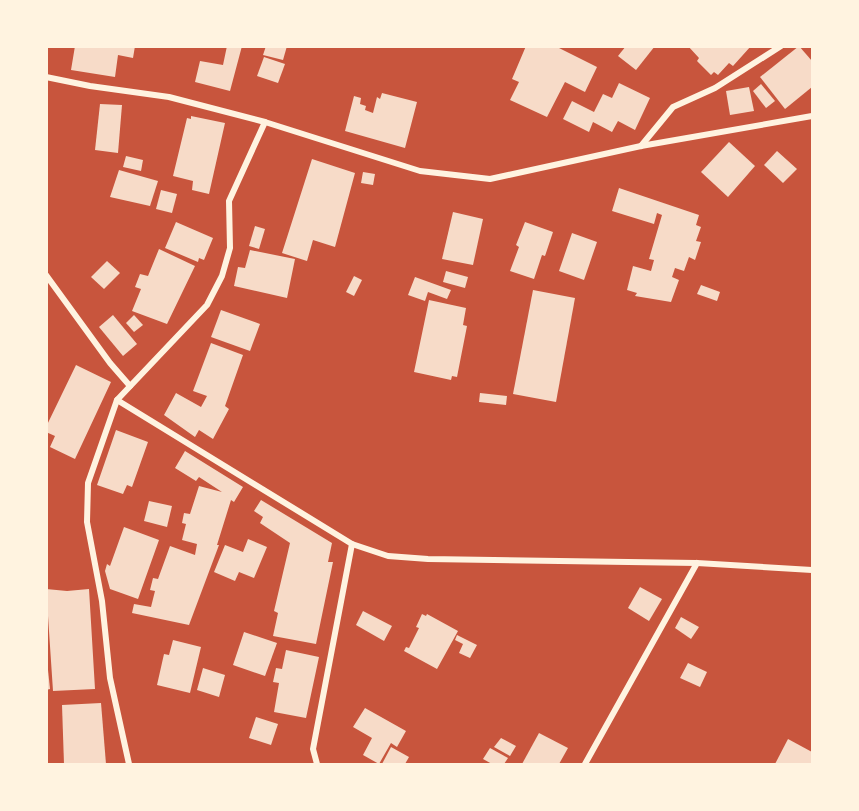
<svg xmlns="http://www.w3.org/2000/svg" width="859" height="811" font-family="'Titillium Web',sans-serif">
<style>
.building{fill:#f7dbc8}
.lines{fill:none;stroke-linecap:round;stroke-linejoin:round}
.minor{stroke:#fff3e0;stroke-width:6}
</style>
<rect width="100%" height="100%" fill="#c8553d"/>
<g class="building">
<polygon points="75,46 135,46 133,58 118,55 115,77 71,70"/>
<polygon points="227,46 242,46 230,91 195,82 200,61 223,65"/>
<polygon points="266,46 287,46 283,60 263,55"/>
<polygon points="526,46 555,46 597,67 585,92 565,82 547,117 510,100 519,82 512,79"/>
<polygon points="626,46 655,46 636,70 618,56"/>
<polygon points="688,46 751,46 733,66 729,63 718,75 714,72 711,75 697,61 699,58"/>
<polygon points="799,46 812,61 812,87 785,109 760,77"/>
<polygon points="264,57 285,64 278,83 257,76"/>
<polygon points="619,83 650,98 635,130 618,121 612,132 593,122 589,132 563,119 572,101 594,112 603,94 612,98"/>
<polygon points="761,84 775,101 766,108 753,91"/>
<polygon points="749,87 754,111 730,115 726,91"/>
<polygon points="382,93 417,102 405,148 345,131 354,96 361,98 360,104 366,106 365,110 373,113 377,97 380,99"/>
<polygon points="100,104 122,105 118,153 95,150"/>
<polygon points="191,116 225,123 209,194 192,190 193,181 173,176 187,118 191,119"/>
<polygon points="729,142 755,166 728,197 701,172"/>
<polygon points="777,151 797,169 783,183 764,165"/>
<polygon points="126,156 143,160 141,171 123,167"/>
<polygon points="312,159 355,173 335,247 313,240 307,261 282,253"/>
<polygon points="119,170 158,181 150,206 110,197"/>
<polygon points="363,172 375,174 373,185 361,183"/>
<polygon points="619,188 699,215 696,225 701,227 696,241 701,242 695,260 689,257 684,271 675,268 672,277 679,280 671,302 635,296 637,293 627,290 633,266 651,271 654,260 649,259 662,215 657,213 654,224 612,211"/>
<polygon points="161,190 177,194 172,213 156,209"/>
<polygon points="453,212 483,219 473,265 442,259"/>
<polygon points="176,222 213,238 204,260 199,258 198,262 165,248"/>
<polygon points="525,222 553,232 545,256 542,255 534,279 510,271 519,247 516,245"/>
<polygon points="255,226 265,229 259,249 249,246"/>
<polygon points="572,233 597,242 584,280 559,271"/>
<polygon points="159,249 195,266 167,324 132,311 141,289 135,287 140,274 148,276"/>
<polygon points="250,250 295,259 287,298 234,286 238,267 245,268"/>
<polygon points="107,261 120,273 104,289 91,277"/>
<polygon points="446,271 468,277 465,288 443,282"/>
<polygon points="354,276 362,280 354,296 346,292"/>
<polygon points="415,277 451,290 447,299 428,292 425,301 408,295"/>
<polygon points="701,285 720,292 717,301 697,294"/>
<polygon points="533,290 575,298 556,402 513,394"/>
<polygon points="429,300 466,308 463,325 467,326 457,377 452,376 451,380 414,372"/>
<polygon points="221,310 260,324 250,351 211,337"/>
<polygon points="113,315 137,344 123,356 99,327"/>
<polygon points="134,315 143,325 134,332 126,323"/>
<polygon points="211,343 243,355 225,406 229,409 213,439 199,430 195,437 164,415 176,393 201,407 207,396 193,391"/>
<polygon points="76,365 111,382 75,459 50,447 55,436 46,432 46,427"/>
<polygon points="480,393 507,396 506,405 479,402"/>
<polygon points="116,430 148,442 132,487 127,485 123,494 97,485"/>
<polygon points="185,451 243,487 234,502 231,500 217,545 219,545 189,625 132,613 134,604 151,607 155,591 150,590 153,578 158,579 170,546 195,555 197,544 182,540 186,524 182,523 184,513 190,514 199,486 222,492 199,477 196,481 175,468"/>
<polygon points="261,500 332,543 328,562 333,562 316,644 273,636 278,613 274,611 290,543 260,523 263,517 254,511"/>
<polygon points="149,501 172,506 167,527 144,521"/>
<polygon points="124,527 159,540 138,599 110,589 105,571 107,564 110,566"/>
<polygon points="248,539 267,547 254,578 239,572 235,581 214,572 225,545 243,552"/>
<polygon points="640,587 662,599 649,621 628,608"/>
<polygon points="46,589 67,591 89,589 95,689 53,691 48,616 46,616"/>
<polygon points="363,611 392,626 384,641 356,625"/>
<polygon points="422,614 426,616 427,614 458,631 437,669 404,651 406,647 409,648 419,628 416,627"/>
<polygon points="681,617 699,627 691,639 675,628"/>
<polygon points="244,632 277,643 265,676 233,665"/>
<polygon points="457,635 477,645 470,658 459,653 463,644 455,640"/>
<polygon points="173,640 201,647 190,693 157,685 164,654 169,655"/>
<polygon points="286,650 319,657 306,718 274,712 279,683 273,682 276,668 282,669"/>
<polygon points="688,663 707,672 700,687 680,678"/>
<polygon points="203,668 225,675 219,697 197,690"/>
<polygon points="46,670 48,670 50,689 46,690"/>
<polygon points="101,703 106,764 64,764 62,705"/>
<polygon points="365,708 406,731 397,747 391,743 379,764 363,755 372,738 353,727"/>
<polygon points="256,717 278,724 271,745 249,738"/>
<polygon points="539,733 568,748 559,764 522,764"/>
<polygon points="501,738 516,746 510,756 494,747"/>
<polygon points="788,739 812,752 812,764 775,764"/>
<polygon points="391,747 409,757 405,764 382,764"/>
<polygon points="490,748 508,758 504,764 492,764 483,759"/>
</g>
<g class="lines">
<g class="minor">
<polyline points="46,77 90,86 169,97 265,122 420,171 490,179 641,146 812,116"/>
<polyline points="641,146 673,107 715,88 781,46"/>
<polyline points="46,275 110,363 130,386"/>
<polyline points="117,400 352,544 388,556 428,559 697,563 812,570"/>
<polyline points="129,764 110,678 102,601 87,522 88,483 117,400 207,305 222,276 230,248 229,201 265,122"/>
<polyline points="317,764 313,749 352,544"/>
<polyline points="585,764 697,563"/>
</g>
</g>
<rect width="859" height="811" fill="none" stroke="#fff3e0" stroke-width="96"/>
</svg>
